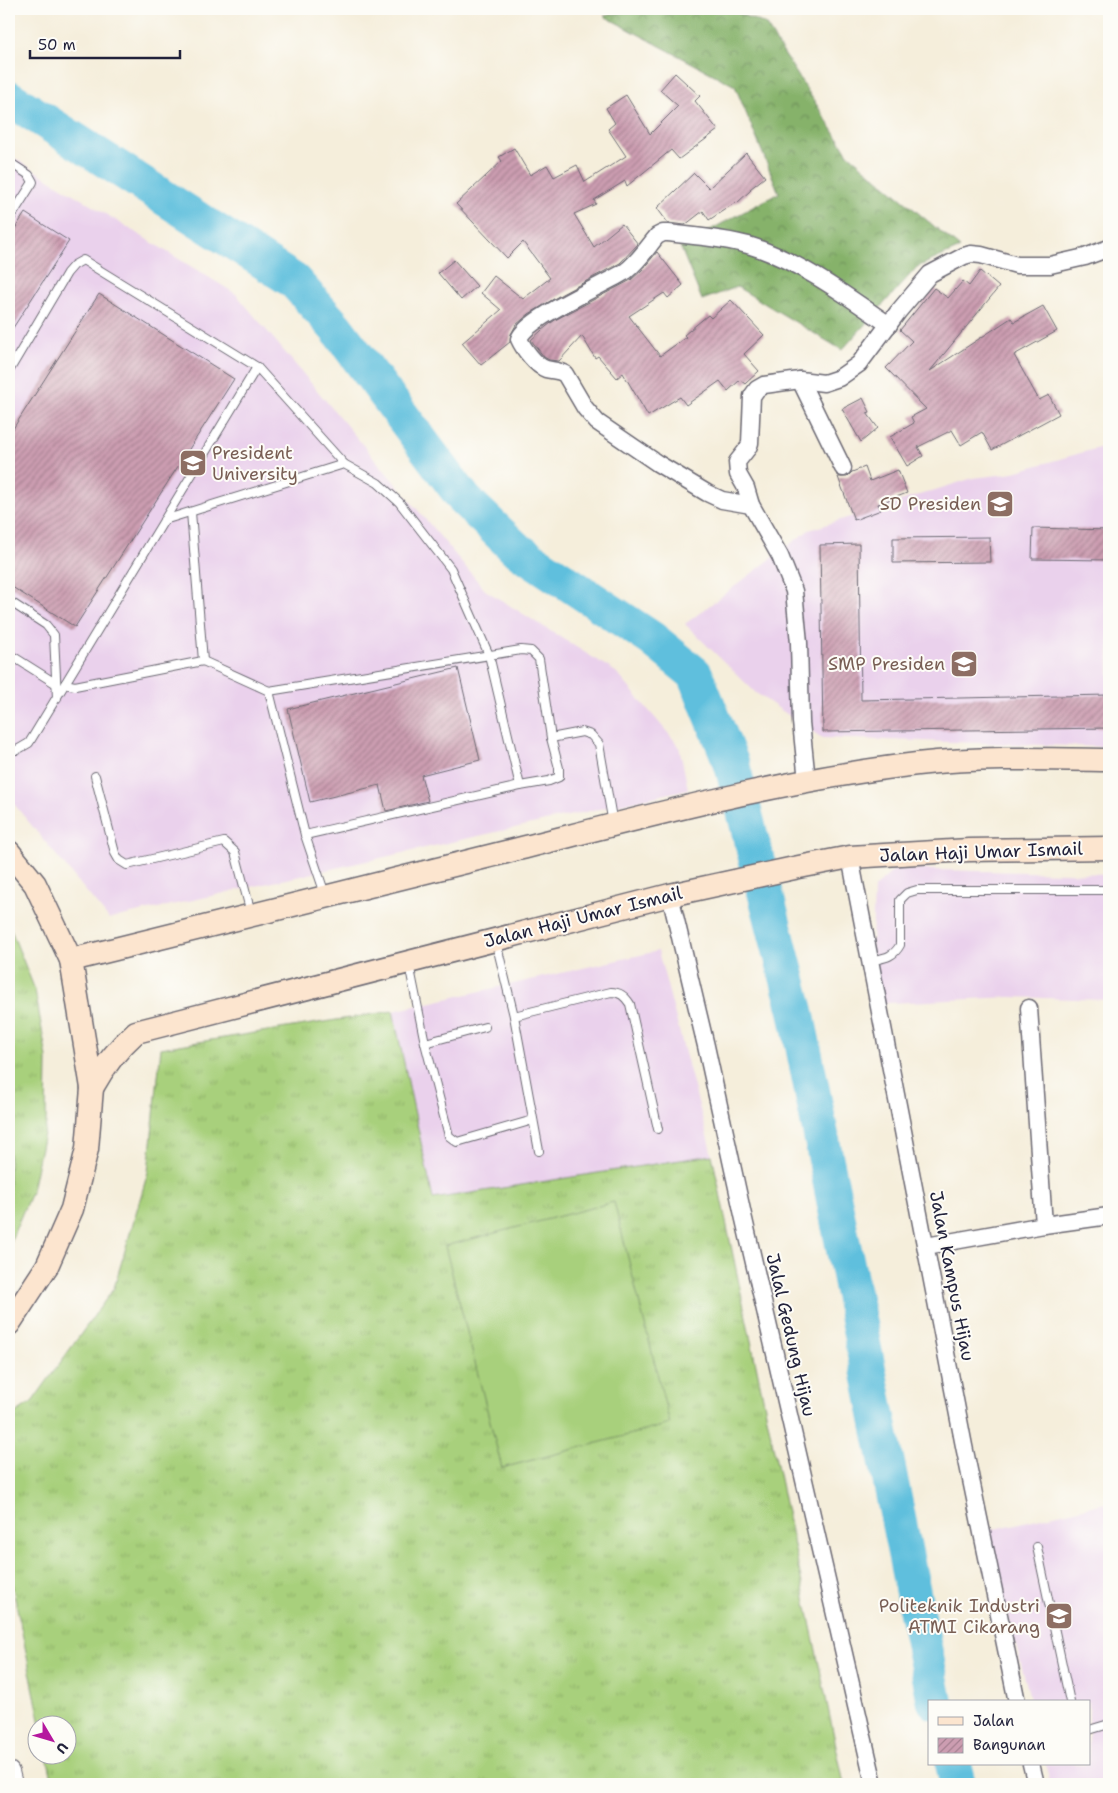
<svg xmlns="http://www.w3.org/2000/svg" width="1118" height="1793" font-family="'Shantell Sans',sans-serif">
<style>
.built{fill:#ead1ec}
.grass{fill:url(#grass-tufts);stroke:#65795b}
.forest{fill:url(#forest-crowns);stroke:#546a53}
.pitch{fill:#a8d07b;stroke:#65795b}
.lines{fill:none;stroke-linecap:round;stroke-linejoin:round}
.river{stroke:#5ebfdd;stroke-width:36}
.building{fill:url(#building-hatch)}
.service-casing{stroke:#6c6973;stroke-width:10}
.minor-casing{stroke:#6c6973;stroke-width:19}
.tertiary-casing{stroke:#6c6973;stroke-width:22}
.secondary-casing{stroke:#6c6973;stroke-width:25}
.service{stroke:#fff;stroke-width:8}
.minor{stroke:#fff;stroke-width:16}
.tertiary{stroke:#fff;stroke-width:20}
.secondary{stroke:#fce5cf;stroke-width:22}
.labels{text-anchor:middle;stroke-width:4;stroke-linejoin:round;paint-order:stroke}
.education-label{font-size:18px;fill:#785e54;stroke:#fdfcf7;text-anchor:end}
.street-label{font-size:18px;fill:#22223b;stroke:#fdfcf7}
</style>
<defs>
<pattern id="grass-tufts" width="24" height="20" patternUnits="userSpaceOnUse" patternTransform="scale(1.25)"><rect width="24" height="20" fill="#a8d07b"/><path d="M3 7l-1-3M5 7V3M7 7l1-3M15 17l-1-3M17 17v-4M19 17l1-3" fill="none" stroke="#90b26b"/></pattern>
<pattern id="forest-crowns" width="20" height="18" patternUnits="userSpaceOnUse" patternTransform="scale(1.25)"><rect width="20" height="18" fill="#86b26b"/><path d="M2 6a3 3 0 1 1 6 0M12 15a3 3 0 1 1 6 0" fill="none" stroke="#6d9059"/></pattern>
<pattern id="building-hatch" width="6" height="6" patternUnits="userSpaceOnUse" patternTransform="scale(1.25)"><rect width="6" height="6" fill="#cc9db1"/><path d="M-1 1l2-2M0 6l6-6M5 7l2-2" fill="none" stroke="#a58091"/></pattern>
</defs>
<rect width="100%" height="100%" fill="#fdfcf7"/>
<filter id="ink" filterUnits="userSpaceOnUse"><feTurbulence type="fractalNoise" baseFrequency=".02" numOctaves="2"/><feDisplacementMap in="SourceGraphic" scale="10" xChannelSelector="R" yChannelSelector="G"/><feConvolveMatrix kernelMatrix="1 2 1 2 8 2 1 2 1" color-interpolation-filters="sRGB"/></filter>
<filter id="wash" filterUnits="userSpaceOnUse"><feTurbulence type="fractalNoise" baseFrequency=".0096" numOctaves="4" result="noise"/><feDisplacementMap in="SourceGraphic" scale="20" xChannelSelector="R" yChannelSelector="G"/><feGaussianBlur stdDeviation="1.12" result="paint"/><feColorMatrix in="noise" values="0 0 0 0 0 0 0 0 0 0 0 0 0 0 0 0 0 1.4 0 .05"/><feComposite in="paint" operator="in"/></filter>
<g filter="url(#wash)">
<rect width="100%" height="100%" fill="#f5eedb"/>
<g class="built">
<polygon points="11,156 236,294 485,590 616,672 679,746 688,789 109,919 9,798 9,160"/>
<polygon points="1109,445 1109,747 822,738 756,693 685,624 809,530 973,478 1007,474"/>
<polygon points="895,869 1109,874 1109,1000 1010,997 870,1004 874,888"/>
<polygon points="658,951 712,1155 433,1199 393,1011"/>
<polygon points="1109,1502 1109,1784 1050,1784 1046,1764 1089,1764 1089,1702 1031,1702 986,1531"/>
</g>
<g class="grass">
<polygon points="9,925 35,990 47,1058 46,1124 32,1190 9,1245"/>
<polygon points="393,1011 433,1199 712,1155 844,1784 53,1784 47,1756 68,1756 68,1726 41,1725 9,1569 9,1417 32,1402 114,1288 148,1172 161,1048"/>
</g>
<polygon class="forest" points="637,9 728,9 765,24 848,154 960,248 917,267 842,350 737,287 702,300 680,246 779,193 735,86 604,16"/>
<polygon class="pitch" points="614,1202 670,1424 502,1468 445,1246"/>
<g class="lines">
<g class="river">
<polyline points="9,98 294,281 336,328 465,500 515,548 652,639 695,674 732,765 796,1011 935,1702"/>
<polyline points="953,1764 958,1784"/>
</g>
</g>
<g id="blocks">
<g class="building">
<polygon points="675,73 700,96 695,101 718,130 679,159 671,150 627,186 625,181 594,200 596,204 574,214 594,247 622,224 638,244 620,263 562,294 529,314 516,325 511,334 510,342 481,365 462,343 501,310 481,293 494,276 523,299 550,278 523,242 507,258 456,204 502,161 499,157 514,148 530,175 547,165 554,177 577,165 585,182 626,156 608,129 615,123 606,108 626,95 650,134 678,106 660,90"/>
<polygon points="746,153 765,177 750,189 751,190 737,203 736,202 709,220 703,211 685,225 668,223 657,208 694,173 709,188"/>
<polygon points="25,213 69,241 9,334 9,238"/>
<polygon points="657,252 683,285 668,298 664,293 629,316 660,356 686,337 684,335 708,315 711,318 731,300 764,335 744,354 759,371 745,384 740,380 728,391 720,381 686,405 680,397 648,416 623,373 617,378 598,356 595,358 582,336 559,361 549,360 544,357 531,340 542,330 555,320 631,280 642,270"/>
<polygon points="454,260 477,286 461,300 438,273"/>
<polygon points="980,271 999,287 930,371 1011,318 1014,322 1043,306 1057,331 1014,355 1039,400 1049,395 1059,414 992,450 982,432 961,445 952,430 918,447 923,456 907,466 890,437 914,423 911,417 926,409 886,368 912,341 900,330 934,288 948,298 963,281 969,286"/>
<polygon points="99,294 234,379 75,627 9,585 9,435"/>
<polygon points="863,398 870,412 867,413 878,428 861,442 842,409"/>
<polygon points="865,467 870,481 898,470 907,493 878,504 881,510 854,520 838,477 847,477 852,472"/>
<polygon points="1033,528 1109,530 1109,560 1032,559"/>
<polygon points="989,537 990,562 893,563 893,538"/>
<polygon points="859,544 861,700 1109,695 1109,728 823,732 820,545"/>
<polygon points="458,668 480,760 421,775 428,801 386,811 380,785 310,802 288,709"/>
</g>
</g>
</g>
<g filter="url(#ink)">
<use href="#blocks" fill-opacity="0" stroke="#6c6973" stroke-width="1"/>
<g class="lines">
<g class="service-casing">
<g id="service">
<polyline points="9,162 29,175 33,182 9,220"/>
<polyline points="9,371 67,273 74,265 83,260 257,367 344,464 378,483 399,502 451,569 489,655 520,786"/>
<polyline points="191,512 203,661"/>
<polyline points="164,520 344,464"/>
<polyline points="9,601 46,625 54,635 57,698"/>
<polyline points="9,654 55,683"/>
<polyline points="65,684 75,686 203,661 269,691 521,650 531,651 539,659 551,738 559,768 559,777 549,781 520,786 305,835"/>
<polyline points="269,691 305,835 325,894"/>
<polyline points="551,738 582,732 591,735 599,744 613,824"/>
<polyline points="9,749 17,750 29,743 257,367"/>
<polyline points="95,776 115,853 119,860 127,865 224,842 235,852 251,913"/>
<polyline points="496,942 514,1016 539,1151"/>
<path d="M 870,961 C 883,958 893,958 900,945 L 900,900 L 907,893 L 917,890 L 1109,890"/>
<polyline points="409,964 425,1043 449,1136 457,1142 533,1120"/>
<path d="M 514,1016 L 611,992 C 620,992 625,996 630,1004 L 658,1129"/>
<polyline points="425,1043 485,1027"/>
<polyline points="1037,1547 1070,1702"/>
<polyline points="1089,1730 1109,1724"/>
</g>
</g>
<g class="minor-casing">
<g id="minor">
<polyline points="800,380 843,468"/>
<path d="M 751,505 L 722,500 L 707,493 L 657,463 L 597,422 L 585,408 L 565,374 C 559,370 553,371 546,369 C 536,366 523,348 519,339 C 526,318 604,285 626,271 C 638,262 647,248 657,236 L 663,233 L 668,233 C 694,236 723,238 748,245 C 798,260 846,295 889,325"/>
<polyline points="807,781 801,722 799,643 794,591 780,556 751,505 746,488 738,474 737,462 748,448 750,443 752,396 757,389 764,385 800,380 824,383 839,378 859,364 898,312 930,274 964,256 971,254 981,255 1017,265 1050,265 1085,257 1109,248"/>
<polyline points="850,857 964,1446 1017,1702"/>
<polyline points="670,895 706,1046 743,1215 874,1784"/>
<polyline points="1029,1008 1044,1225"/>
<polyline points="926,1246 1044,1225 1109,1216"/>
<polyline points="1031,1764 1036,1784"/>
</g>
</g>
<g class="tertiary-casing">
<polyline id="tertiary" points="9,1772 12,1784"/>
</g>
<g class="secondary-casing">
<g id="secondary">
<polyline points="9,852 35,884 71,960 92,1088 87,1149 72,1209 47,1266 9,1324"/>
<path d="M 71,960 C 216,924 361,888 506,852 C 642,818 778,780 917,764 C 981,757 1045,759 1109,760"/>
<path d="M 92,1088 C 104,1066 117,1049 136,1032 L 670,895 L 799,867 L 850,857 L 969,850 L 1109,848"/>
</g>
</g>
<use href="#service" class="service"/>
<use href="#minor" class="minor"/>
<use href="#tertiary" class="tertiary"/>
<use href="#secondary" class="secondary"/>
</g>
</g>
<defs>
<g id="university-square" transform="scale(1.4375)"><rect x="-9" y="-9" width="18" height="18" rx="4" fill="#8d6e63" stroke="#fdfcf7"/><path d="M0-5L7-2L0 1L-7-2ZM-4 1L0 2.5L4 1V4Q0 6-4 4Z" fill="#fff"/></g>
<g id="school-square" transform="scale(1.4375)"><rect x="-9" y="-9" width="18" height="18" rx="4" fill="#8d6e63" stroke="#fdfcf7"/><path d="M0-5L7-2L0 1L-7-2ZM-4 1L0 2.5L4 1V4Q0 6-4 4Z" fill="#fff"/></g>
</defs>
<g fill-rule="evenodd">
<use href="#university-square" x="193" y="463"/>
<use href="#school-square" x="1000" y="504"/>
<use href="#school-square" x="964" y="664"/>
<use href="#university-square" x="1059" y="1616"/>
</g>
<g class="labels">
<g class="education-label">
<text x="212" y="459" text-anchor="start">President<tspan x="212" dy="21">University</tspan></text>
<text x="981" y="510">SD Presiden</text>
<text x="945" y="670">SMP Presiden</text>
<text x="1040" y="1612">Politeknik Industri<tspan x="1040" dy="21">ATMI Cikarang</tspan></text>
</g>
<g class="street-label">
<text transform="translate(981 852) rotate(-2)" y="6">Jalan Haji Umar Ismail</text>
<text transform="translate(583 917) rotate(-14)" y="6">Jalan Haji Umar Ismail</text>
<text transform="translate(952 1276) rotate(79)" y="6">Jalan Kampus Hijau</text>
<text transform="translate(791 1335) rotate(77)" y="6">Jalal Gedung Hijau</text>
</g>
</g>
<rect width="1118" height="1793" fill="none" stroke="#fdfcf7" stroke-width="30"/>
<rect x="928" y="1700" width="162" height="65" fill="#fdfcf7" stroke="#a5a5ac"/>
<rect x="938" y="1717" width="25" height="8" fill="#fce5cf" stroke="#a5a5ac"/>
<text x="973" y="1726" font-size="15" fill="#22223b">Jalan</text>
<rect x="938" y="1738" width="25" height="15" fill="url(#building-hatch)" stroke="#a5a5ac"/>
<text x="973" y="1750" font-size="15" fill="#22223b">Bangunan</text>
<g transform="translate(52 1740) rotate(128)"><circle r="24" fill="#fdfcf7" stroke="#a5a5ac"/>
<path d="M0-4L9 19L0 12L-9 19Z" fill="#b5179e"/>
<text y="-8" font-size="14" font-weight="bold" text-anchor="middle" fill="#22223b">U</text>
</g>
<path d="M30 50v8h150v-8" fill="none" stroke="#22223b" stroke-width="2.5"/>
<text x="38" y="50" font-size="15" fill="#22223b" stroke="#fdfcf7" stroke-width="4" paint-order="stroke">50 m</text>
</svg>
